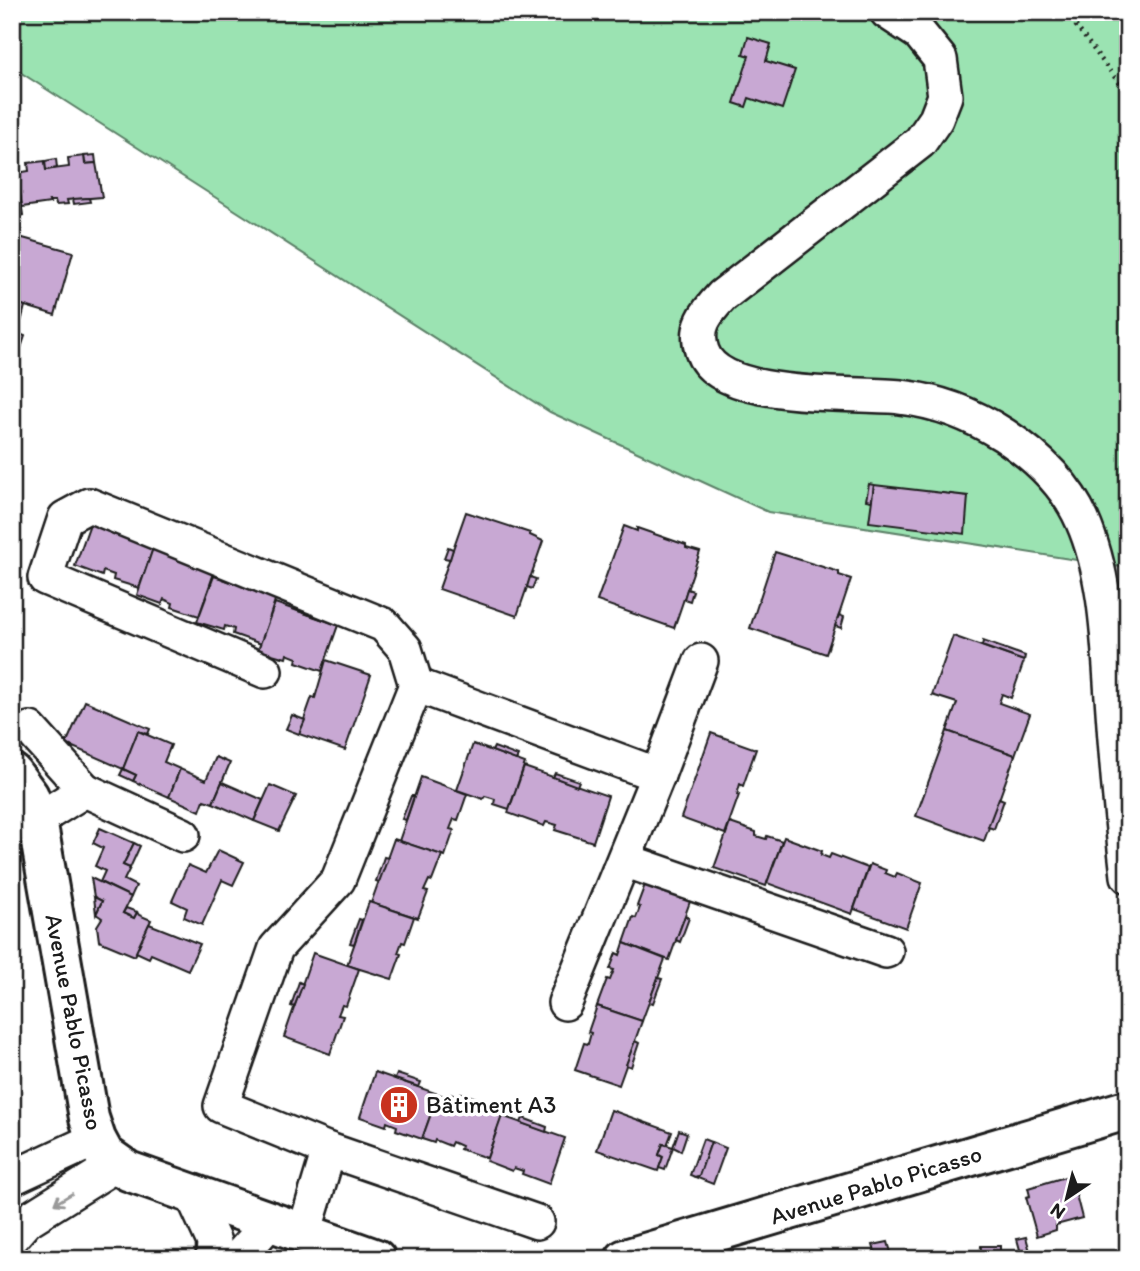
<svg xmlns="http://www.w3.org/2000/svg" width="1140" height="1271" font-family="Itim,sans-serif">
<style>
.green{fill:#9be3b2;stroke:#5c8067;stroke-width:2}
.building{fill:#c8a8d3;stroke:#1c1c1c;stroke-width:2}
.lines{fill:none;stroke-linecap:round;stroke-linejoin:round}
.minor-casing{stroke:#1c1c1c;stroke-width:38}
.major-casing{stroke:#1c1c1c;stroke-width:44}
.path{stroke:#1c1c1c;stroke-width:4.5;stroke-dasharray:2 5;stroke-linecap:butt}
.minor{stroke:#fff;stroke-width:33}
.major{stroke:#fff;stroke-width:38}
.oneway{stroke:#999}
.labels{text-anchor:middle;stroke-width:7;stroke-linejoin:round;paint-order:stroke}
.street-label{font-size:24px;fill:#1c1c1c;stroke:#fff}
.poi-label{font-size:24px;fill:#1c1c1c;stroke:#fff;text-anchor:start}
</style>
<rect width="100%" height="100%" fill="#fff"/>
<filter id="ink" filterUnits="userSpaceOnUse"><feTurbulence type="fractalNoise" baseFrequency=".0143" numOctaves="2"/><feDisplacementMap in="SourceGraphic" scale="14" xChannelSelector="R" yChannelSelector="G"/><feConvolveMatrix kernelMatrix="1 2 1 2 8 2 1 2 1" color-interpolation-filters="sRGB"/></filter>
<g filter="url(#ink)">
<polygon class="green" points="12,12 1128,12 1128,568 768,512 550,412 12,67"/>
<g class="building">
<polygon points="748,37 771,44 766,61 795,70 782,109 749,98 746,107 734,103 749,56 743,54"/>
<polygon points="95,155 96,163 85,164 84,156"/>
<polygon points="84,156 85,164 96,163 102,197 67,200 68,204 56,205 55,201 49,201 50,203 22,207 17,173 29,171 28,163 45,161 46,170 69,167 68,158"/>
<polygon points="56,159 57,168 46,170 45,161"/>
<polygon points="12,173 17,173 18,182 12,183"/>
<polygon points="18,182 23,215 12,216 12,183"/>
<polygon points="89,198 90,202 74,204 73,199"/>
<polygon points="12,235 73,252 55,315 12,302"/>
<polygon points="12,302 17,303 13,316 22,318 14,345 21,348 18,359 12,358"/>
<polygon points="17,303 25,306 22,318 13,316"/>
<polygon points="17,333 25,336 21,348 14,345"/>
<polygon points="869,484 874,485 872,501 866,500"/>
<polygon points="874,485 968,496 965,534 869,522"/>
<polygon points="466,512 530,533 530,535 543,541 517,616 439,589"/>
<polygon points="91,521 155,543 139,588 113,580 114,575 103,571 102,576 75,566"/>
<polygon points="624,526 637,531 637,528 686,545 686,548 700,552 674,628 597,601"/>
<polygon points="448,547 453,549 450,559 444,558"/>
<polygon points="153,548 215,570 199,616 172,607 173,603 164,599 162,604 137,595"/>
<polygon points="775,552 839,572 839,575 851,579 826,654 750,628"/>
<polygon points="214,576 276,597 261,644 233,634 234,629 225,626 224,630 197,622"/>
<polygon points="530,577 536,579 532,589 527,587"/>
<polygon points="687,589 693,591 690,601 684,599"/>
<polygon points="275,603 338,625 322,671 296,662 297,658 287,654 286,658 258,650"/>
<polygon points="297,606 319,614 319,618 296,610"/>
<polygon points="839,615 844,617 841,628 835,626"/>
<polygon points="953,636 1024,661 1011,698 1002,694 999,703 1030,714 1015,755 947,731 957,703 932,695"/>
<polygon points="983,641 1025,656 1024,661 982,646"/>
<polygon points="326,660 371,675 345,750 299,734 312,697 315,698"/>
<polygon points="85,701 150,729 148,734 138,731 123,769 66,744"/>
<polygon points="292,715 305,720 299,734 286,729"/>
<polygon points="138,731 171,745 164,762 180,769 169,797 133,781 136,775 123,769"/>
<polygon points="947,731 1015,755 984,841 916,816"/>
<polygon points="711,733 756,749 743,786 740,784 737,795 739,795 725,834 681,818"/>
<polygon points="473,744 525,763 509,809 494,804 495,799 485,796 483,799 457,790"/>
<polygon points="494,747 518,756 516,760 492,751"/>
<polygon points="216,757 230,763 213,803 204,800 200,811 169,797 180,769 206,780"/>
<polygon points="524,767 608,796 593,842 555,830 557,825 546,822 544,826 508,813"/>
<polygon points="123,769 136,775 133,781 120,775"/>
<polygon points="555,773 579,781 577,786 553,777"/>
<polygon points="421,777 467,794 458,820 454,819 450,829 454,830 445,856 399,841"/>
<polygon points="222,782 263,800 254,821 213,803"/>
<polygon points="270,785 296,796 279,831 254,821"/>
<polygon points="411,796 414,796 406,820 402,819"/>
<polygon points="999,798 1004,800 994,829 988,827"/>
<polygon points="730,823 756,832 756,836 766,839 767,836 782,841 766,886 714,868"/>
<polygon points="100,828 134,843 123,865 130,868 124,880 136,886 131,897 100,882 105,871 95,866 103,848 93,843"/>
<polygon points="784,837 822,851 821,855 829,858 831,854 868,868 852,914 767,883"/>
<polygon points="394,839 442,855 432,881 429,880 424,891 428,892 418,918 371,903"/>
<polygon points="134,843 140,846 130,868 123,865"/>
<polygon points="218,850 244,862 233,885 222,880 202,925 184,917 187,908 172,901 188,865 206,873"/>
<polygon points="384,857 388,858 379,882 376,881"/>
<polygon points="870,864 886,870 885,873 895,877 897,873 922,883 906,928 854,909"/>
<polygon points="91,878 131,897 123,913 134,918 137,912 139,915 151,920 135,956 99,941 97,926 102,918 96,914 102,901 94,897"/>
<polygon points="646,882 692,896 669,960 624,943 633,917 636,918 640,907 637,906"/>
<polygon points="94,897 102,901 96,914"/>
<polygon points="369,902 414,917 405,943 402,942 398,953 401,954 392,979 347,965"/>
<polygon points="126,908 137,912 134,918 123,913"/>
<polygon points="685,916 689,918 680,942 676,940"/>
<polygon points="359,919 362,920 354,944 350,943"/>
<polygon points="149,924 200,944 188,970 151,954 149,958 136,952"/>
<polygon points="624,943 665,959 642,1021 597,1006 607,979 610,980 614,970 610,969 616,953 620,955"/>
<polygon points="313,953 359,969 346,1006 342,1005 338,1015 343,1016 330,1054 284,1037"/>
<polygon points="658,978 662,979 653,1003 649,1002"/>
<polygon points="299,982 303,984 294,1007 291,1006"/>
<polygon points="597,1006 642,1021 619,1085 575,1070 584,1043 588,1044 591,1033 588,1032"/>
<polygon points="635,1041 639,1043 631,1067 626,1065"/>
<polygon points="375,1072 438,1094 422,1139 396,1130 397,1126 387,1122 386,1126 360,1117"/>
<polygon points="397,1074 421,1082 419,1087 395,1079"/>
<polygon points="461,1093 485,1101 484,1106 460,1097"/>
<polygon points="438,1094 449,1098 450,1094 503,1112 487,1158 460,1149 461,1146 452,1142 450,1146 435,1140 434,1143 422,1139"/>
<polygon points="611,1110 672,1132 667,1145 663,1144 659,1155 663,1157 658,1171 597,1150"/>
<polygon points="502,1116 565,1138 549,1184 522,1174 523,1171 514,1168 512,1171 486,1161"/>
<polygon points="523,1118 547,1127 546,1132 521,1123"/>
<polygon points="679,1130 687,1133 681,1151 673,1147"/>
<polygon points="703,1139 711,1142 699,1176 695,1177 690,1175"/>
<polygon points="711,1142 726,1148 713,1184 695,1177 699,1176"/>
<polygon points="663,1144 673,1147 665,1170 659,1168 663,1157 659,1155"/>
<polygon points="1065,1177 1067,1185 1073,1183 1082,1218 1056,1225 1056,1230 1037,1236 1026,1197 1030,1196 1028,1188"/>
<polygon points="1026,1237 1031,1255 1022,1257 1017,1239"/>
<polygon points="888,1242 892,1256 877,1259 873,1245"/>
<polygon points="981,1246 1000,1246 1000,1259 937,1259 980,1258"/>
</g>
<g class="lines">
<g class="minor-casing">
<g id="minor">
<path d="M 887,12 L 919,33 L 940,59 L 945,96 L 936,119 L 920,142 L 722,296 C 706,313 694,327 702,351 C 719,402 856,392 900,397 C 936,401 973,415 1004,435 C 1036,456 1066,484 1082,520 C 1106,574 1108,638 1112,697 C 1116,757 1121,816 1128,876"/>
<polyline points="265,671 45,578 65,518 89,505 384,625 405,649 416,685"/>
<polyline points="30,729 85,790"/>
<polyline points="37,820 85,790 183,835"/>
<polyline points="624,860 886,951"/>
<polyline points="565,1003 658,775"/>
<polyline points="329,1150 537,1222"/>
<polyline points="12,1178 96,1139"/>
<polyline points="191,1192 214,1242 213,1259"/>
<polyline points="304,1233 329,1150 221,1106 276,948 338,880 416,685 658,775 701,661"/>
<polyline points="12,1237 26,1221 117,1164"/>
<polyline points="237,1259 271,1221"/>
</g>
</g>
<g class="major-casing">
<g id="major">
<polyline points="12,773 29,796 37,820 89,1118 96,1139 104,1154 128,1171 376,1259"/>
<polyline points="625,1259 1126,1110"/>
</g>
</g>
<polyline class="path" points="1078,12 1076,26 1128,95"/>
<use href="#minor" class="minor"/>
<use href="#major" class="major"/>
</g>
<defs><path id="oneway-shaft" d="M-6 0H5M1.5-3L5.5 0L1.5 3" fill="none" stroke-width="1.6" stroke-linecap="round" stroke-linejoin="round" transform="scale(1.75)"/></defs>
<use class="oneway" href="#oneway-shaft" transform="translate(63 1199) rotate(149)"/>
</g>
<defs>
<g id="building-disc" transform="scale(2.0125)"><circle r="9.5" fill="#c8321e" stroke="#fff"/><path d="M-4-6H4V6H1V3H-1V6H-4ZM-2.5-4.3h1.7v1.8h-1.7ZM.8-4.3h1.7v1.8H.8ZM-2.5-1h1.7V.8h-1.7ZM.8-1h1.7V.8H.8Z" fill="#fff"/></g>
</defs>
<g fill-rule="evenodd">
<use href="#building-disc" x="399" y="1105"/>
</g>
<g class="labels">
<g class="street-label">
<text transform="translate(74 1022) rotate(79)" y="8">Avenue Pablo Picasso</text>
<text transform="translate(876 1185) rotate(-17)" y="8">Avenue Pablo Picasso</text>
</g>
<g class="poi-label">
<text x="426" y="1113">Bâtiment A3</text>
</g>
</g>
<rect width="1140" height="1271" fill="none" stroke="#fff" stroke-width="42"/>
<rect x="21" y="21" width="1098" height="1229" fill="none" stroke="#1c1c1c" stroke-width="2.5" filter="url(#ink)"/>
<g transform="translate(1067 1198) rotate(215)" stroke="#ffffff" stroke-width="5" paint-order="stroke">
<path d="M0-5L12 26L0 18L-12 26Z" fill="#1c1c1c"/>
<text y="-10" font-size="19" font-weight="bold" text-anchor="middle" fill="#1c1c1c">N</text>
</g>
</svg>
